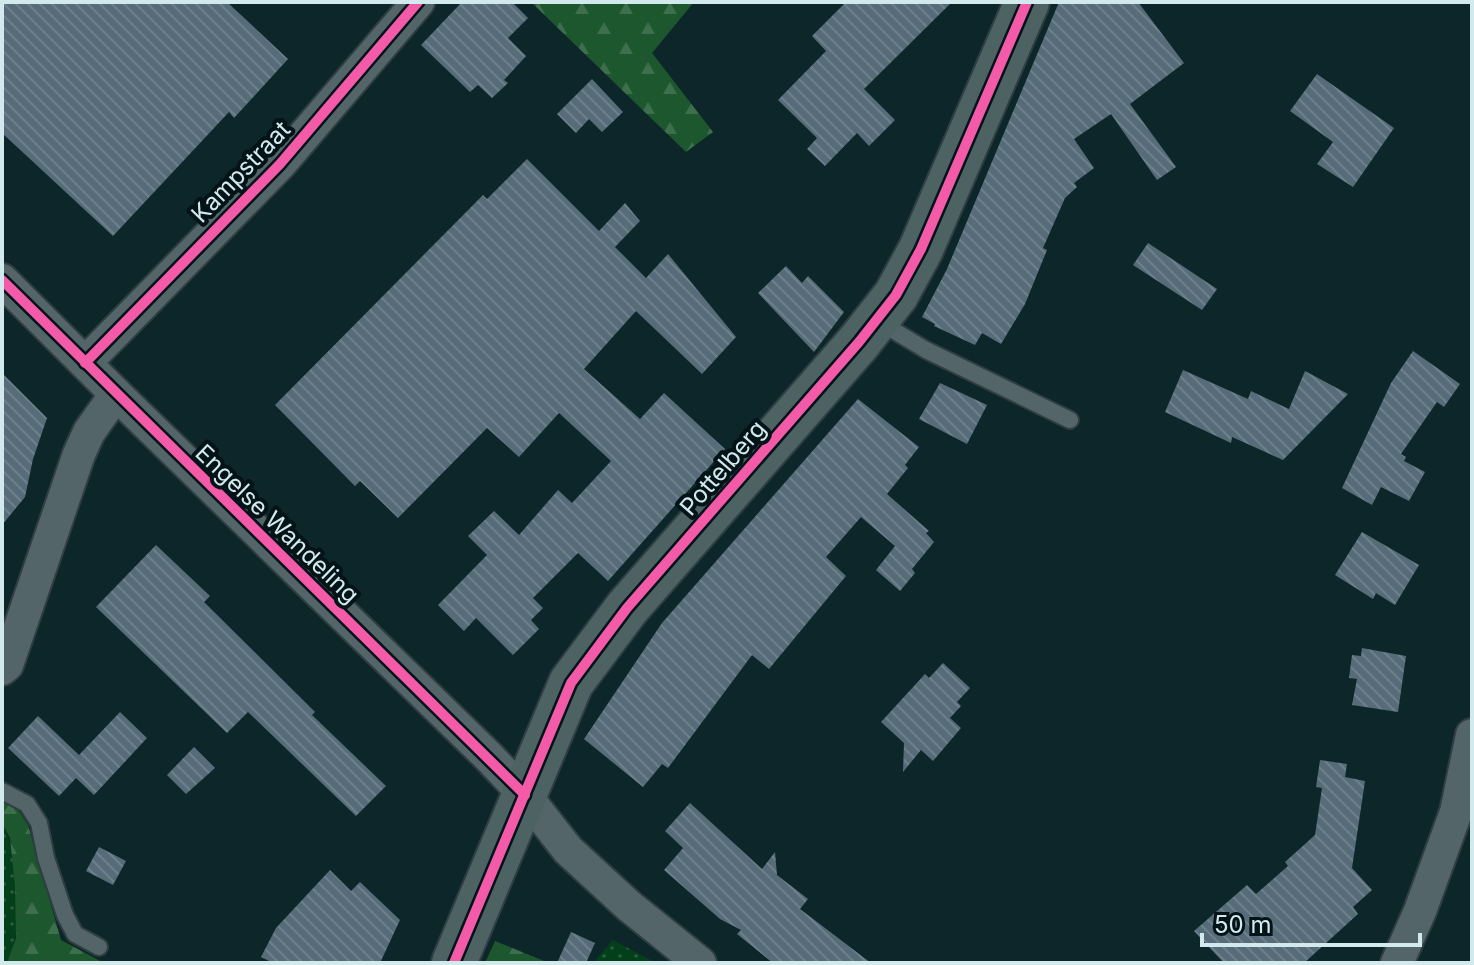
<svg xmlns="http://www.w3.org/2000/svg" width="1474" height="965" font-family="Inter,sans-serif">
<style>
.grass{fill:url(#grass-dots)}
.forest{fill:url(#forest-firs)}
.building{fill:url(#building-back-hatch)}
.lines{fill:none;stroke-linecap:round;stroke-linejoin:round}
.lane-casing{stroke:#2f3e42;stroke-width:20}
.street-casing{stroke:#2f3e42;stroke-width:36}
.primary-casing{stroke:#2f3e42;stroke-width:48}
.lane{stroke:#546569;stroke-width:16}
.street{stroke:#546569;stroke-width:32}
.primary{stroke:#4c6263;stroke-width:44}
.cycleway-casing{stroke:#031317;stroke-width:15}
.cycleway{stroke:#f35aa7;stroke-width:10}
.labels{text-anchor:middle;stroke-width:8;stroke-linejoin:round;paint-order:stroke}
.street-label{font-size:24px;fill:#d2e9ee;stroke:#031317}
</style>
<defs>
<pattern id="grass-dots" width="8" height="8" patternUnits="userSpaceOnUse" patternTransform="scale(2)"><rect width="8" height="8" fill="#03401a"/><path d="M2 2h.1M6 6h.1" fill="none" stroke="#275c3c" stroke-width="1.8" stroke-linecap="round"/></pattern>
<pattern id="forest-firs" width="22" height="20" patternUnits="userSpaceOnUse" patternTransform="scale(2)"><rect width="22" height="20" fill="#1d572e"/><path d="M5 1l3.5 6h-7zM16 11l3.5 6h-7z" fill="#3d6f4d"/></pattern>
<pattern id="building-back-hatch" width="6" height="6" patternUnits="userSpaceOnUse" patternTransform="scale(2)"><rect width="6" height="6" fill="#566c78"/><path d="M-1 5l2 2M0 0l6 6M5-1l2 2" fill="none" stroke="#6d818c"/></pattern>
</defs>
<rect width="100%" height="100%" fill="#0d262a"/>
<g class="grass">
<path d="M 2,823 C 15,837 20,919 15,939 C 14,947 10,955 7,963 L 2,963 Z"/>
<polygon points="613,940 656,963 593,963"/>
</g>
<g class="forest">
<polygon points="531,2 694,2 652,53 713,132 686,152"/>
<polygon points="2,801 19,811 28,825 61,940 104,963 7,963 16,938 15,886 10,838 2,823"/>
<polygon points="495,941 549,963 485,963"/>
</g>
<g class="building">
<polygon points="2,2 227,2 288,59 234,118 229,112 113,236 2,133"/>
<polygon points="462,2 512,2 528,18 508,38 526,56 504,80 508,83 492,98 478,85 470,92 421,45"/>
<polygon points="846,2 952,2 864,89 895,120 869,146 857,133 825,166 807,149 817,138 778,100 826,51 812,36"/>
<polygon points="1059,2 1138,2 1184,63 1130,104 1176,167 1157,180 1111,114 1074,139 1094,168 1074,183 1077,187 1065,198 1043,248 1047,250 1025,304 1001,344 982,333 975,345 934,326 935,324 922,317 947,269"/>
<polygon points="1317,74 1394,128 1353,187 1317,164 1333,142 1290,111"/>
<polygon points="592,79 623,112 602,132 589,119 576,133 557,114"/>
<polygon points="527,159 599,231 625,203 640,221 615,247 646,278 668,254 736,337 702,374 636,311 584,369 640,419 664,393 725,449 608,581 578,553 533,598 543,608 531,620 539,629 513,655 476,618 464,631 438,605 487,555 468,536 494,511 519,535 558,490 572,503 611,461 559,413 519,457 487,428 398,518 360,481 355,486 275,405 483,195 487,199"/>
<polygon points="1148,243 1217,289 1202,310 1133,265"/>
<polygon points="786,266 802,283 808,276 844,312 814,352 758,293"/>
<polygon points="1413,351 1460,384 1444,407 1437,402 1401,454 1406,457 1404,461 1425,472 1409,501 1381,487 1372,505 1342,488 1391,383"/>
<polygon points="1183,370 1248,399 1251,391 1289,409 1305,371 1348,394 1283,460 1232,437 1231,443 1165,412"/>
<polygon points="2,373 47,418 33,459 25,497 2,525"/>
<polygon points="940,383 987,405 967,444 919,419"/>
<polygon points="858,399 919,447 905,465 908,468 887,494 929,531 926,533 934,542 912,569 915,573 900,591 876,570 895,546 861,517 826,557 846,576 769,669 752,655 668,768 662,764 643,787 584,739 662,623"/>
<polygon points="1362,532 1419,565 1395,605 1376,593 1373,599 1335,575"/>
<polygon points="156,545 210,596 204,602 315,712 312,715 386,786 356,816 248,712 227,733 96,607"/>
<polygon points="1362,648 1406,656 1398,712 1352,705 1357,679 1349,678 1352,655 1361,656"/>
<polygon points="943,663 970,688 957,702 961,706 950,718 961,728 933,761 921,750 903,772 904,743 881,722 925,674 929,678"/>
<polygon points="120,712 147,738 94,795 76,778 59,796 8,748 38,716 79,755"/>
<polygon points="194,747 215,768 186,794 167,775"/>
<polygon points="1320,760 1347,764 1345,777 1365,781 1352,868 1372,890 1353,907 1358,914 1304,963 1224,963 1194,931 1247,885 1256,894 1288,866 1285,862 1315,835 1322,788 1316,787"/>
<polygon points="690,803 762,869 775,852 777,875 808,899 800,909 871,963 773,963 737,934 741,930 720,919 664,870 683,848 665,831"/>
<polygon points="99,847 126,861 113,885 86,871"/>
<polygon points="330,870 351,891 360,882 400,920 380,963 273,963 261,957 276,928"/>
<polygon points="571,932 595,943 586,963 557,963"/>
</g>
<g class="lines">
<g class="lane-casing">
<g id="lane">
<polyline points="878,321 926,350 1070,420"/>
<polyline points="2,791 27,804 39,823 46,858 65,915 75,934 99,947"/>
</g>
</g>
<g class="street-casing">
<g id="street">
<polyline points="2,280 116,394 489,757 525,795 568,850 629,906 700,963"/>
<polyline points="85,363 280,164 418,2"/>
<polyline points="2,669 7,665 79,454 89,432 116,394"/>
<polyline points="1397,963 1420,911 1456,812 1472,735"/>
</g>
</g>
<g class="primary-casing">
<polyline id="primary" points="454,963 571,683 627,608 859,342 896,295 921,249 1027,2"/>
</g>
<use href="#lane" class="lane"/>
<use href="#street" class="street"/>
<use href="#primary" class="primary"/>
<g class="cycleway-casing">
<g id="cycleway">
<polyline points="2,280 525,795"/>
<polyline points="85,363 280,164 418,2"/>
<polyline points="454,963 571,683 627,608 859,342 896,295 921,249 1027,2"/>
</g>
</g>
<use href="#cycleway" class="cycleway"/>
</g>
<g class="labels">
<g class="street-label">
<text transform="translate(241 172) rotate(-46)" y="8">Kampstraat</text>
<text transform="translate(723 468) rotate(-49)" y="8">Pottelberg</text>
<text transform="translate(277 524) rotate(44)" y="8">Engelse Wandeling</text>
</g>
</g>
<rect width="1474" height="965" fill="none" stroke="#d2e9ee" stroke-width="8"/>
<path d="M1202 933v12h218v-12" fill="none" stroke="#d2e9ee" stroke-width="4"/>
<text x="1214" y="933" font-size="24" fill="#d2e9ee" stroke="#031317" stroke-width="6" paint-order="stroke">50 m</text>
</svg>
